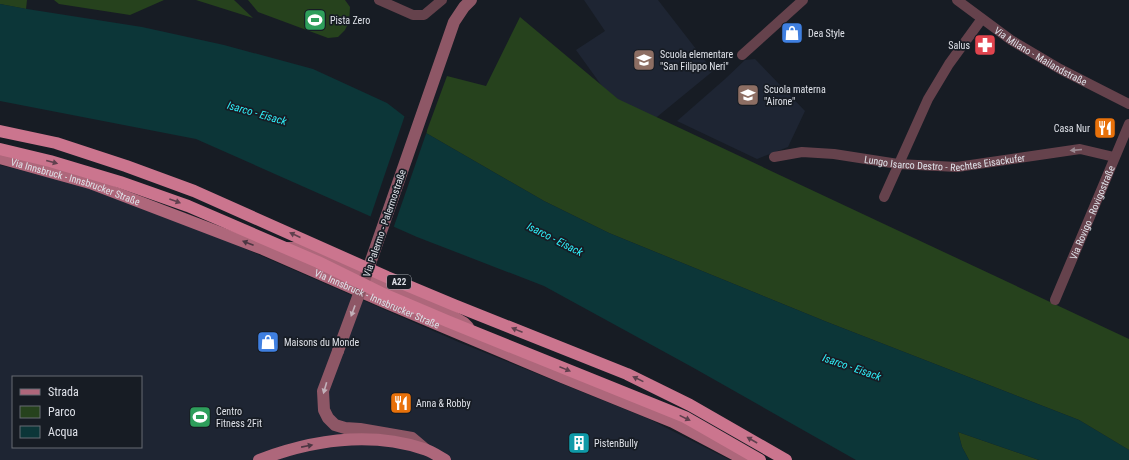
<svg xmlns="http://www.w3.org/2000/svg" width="1129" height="460" font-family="'Roboto Condensed',sans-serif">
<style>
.built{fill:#1e2533;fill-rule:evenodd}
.green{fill:#26421d}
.water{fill:#0c3638}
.pier{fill:#171c24}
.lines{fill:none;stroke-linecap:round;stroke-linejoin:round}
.street{stroke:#65424c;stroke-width:10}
.secondary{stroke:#8e5766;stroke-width:12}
.primary{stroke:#ae677b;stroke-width:12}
.secondary-bridge{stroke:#8e5766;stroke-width:12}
.highway-bridge{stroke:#cb758e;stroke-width:12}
.oneway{fill:#9b8a92}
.oneway2{fill:#5f404e}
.oneway3{fill:#4c3642}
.oneway4{fill:#c2b1ba}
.labels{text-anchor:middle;stroke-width:3.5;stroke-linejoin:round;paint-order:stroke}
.shield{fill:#171c24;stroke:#a2a6ad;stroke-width:1}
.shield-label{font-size:9px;font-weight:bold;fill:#dee1e8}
.poi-label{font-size:10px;fill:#dee1e8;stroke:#171c24;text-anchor:start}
.street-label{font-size:10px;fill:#dee1e8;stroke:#171c24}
.water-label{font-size:11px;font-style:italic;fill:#2ff1fa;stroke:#171c24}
</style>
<rect width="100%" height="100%" fill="#171c24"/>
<g class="built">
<polygon points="584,0 658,0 713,71 652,121 612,100 576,50 605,31"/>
<polygon points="755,59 805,111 788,147 757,159 677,121 725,79 745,60"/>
<path d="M 0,165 L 91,188 L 177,219 L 461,343 L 649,419 L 730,460 L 0,460 ZM 13,377 L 141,377 L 141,447 L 13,447 Z"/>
</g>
<g class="green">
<polygon points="0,0 27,0 26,9 0,4"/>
<polygon points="54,0 164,0 130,15 59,4"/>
<polygon points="196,0 234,0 253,18"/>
<polygon points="248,0 345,0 350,7 349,22 345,30 338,37 328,38 258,12"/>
<polygon points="520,17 618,99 1129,339 1129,450 1079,420 827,322 609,233 544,201 426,133 447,76 486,86"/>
<polygon points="958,432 1039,460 969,460 962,447"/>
</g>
<polygon class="water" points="0,4 27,9 142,27 224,45 313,69 387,103 426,133 544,201 609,233 827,322 1079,420 1129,450 1129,460 1039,460 958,432 962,447 969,460 856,460 692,367 544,286 417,237 196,139 0,101"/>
<polygon class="pier" points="405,115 427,131 393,229 370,218"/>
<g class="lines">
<g class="street">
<polyline points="379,0 413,15 424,15 442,0"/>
<path id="s1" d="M 957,0 L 1011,40 L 1060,69 L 1129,104"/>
<polyline points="742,55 803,0"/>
<path id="s2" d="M 774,157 L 802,152 L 834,154 L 898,164 L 957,167 L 1080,149 L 1114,157"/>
<polyline points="884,197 928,99 949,64 981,20"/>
<path id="s3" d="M 1055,300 L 1129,124"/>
</g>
<g class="secondary">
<polyline points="366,275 454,22 464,7 471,0"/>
<polyline points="338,351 323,391 324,410 328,418 335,425 345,428 360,429 412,438 425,449"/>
</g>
<g class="primary">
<path id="s4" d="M 0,158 L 90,183 L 263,249 L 382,301 L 562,377 L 673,422 L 745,460"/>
<polyline points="283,248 303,248 426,301 464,323 468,327"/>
<path d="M 259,460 C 312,440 369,431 424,449 C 431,451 438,456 445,460"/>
</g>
<polyline class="secondary-bridge" points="338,351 366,275"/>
<g class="highway-bridge">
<polyline points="0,131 56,143 126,166 194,191 387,277 454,305 627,374 690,405 786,460"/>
<polyline points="0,149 50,161 120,182 188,206 318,262 381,293 447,321 685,417 760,460"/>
</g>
</g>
<defs><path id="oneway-solid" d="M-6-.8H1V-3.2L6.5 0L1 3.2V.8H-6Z"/></defs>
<use class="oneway" href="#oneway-solid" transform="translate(1076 150) rotate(175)"/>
<g class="oneway2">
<use href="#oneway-solid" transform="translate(52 162) rotate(15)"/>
<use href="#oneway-solid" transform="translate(175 201) rotate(20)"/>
<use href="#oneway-solid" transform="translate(295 235) rotate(-156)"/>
<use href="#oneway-solid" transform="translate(517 330) rotate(-158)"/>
<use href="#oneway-solid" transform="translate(565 369) rotate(22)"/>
<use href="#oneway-solid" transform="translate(638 379) rotate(-154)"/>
<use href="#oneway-solid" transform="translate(685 418) rotate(26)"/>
<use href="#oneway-solid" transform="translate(752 440) rotate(-150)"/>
</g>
<g class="oneway3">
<use href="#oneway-solid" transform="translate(248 243) rotate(-159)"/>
<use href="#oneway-solid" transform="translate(307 446) rotate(-11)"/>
</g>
<g class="oneway4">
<use href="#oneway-solid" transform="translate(353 311) rotate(110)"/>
<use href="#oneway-solid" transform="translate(325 388) rotate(106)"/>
</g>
<defs>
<g id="stadium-square" transform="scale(1.15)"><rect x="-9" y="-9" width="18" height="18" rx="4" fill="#2e9e5b" stroke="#171c24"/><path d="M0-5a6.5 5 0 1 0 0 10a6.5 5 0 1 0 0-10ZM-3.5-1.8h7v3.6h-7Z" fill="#fff"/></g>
<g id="shop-square" transform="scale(1.15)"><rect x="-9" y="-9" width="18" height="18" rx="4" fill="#3f7fe0" stroke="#171c24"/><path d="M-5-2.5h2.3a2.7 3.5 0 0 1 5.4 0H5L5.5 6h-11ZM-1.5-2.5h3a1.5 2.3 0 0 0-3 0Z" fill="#fff"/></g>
<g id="pharmacy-square" transform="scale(1.15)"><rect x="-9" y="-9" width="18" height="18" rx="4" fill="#e0444e" stroke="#171c24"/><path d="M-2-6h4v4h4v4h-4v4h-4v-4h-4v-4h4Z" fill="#fff"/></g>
<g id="school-square" transform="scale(1.15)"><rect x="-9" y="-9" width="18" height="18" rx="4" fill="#8d6e63" stroke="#171c24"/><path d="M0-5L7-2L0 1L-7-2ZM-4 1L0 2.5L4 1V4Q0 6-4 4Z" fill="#fff"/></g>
<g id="restaurant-square" transform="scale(1.15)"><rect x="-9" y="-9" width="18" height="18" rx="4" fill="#e8710a" stroke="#171c24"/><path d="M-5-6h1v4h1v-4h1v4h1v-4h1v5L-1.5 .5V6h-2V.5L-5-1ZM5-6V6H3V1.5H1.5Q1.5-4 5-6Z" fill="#fff"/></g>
<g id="building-square" transform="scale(1.15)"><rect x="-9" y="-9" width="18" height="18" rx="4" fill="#0f9aa8" stroke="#171c24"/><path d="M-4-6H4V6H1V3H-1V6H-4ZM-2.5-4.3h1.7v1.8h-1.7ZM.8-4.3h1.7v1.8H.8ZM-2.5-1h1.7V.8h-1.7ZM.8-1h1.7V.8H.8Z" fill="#fff"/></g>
</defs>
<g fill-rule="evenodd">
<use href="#stadium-square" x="315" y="20"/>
<use href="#shop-square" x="792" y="33"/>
<use href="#pharmacy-square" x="985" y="45"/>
<use href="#school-square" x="644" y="60"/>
<use href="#school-square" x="748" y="95"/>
<use href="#restaurant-square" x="1105" y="128"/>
<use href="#shop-square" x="268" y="342"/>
<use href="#restaurant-square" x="401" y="403"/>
<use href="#stadium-square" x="200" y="417"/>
<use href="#building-square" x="579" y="443"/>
</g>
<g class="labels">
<rect class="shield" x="387" y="275" width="24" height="14" rx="3"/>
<g class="shield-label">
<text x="399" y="285">A22</text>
</g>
<g class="poi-label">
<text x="330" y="24">Pista Zero</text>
<text x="808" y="37">Dea Style</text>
<text x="970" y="49" text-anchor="end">Salus</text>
<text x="660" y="58">Scuola elementare<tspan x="660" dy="12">"San Filippo Neri"</tspan></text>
<text x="764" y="93">Scuola materna<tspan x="764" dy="12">"Airone"</tspan></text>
<text x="1090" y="132" text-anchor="end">Casa Nur</text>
<text x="284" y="346">Maisons du Monde</text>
<text x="416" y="407">Anna &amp; Robby</text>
<text x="216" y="415">Centro<tspan x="216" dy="12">Fitness 2Fit</tspan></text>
<text x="594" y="447">PistenBully</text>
</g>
<g class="street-label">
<text dy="4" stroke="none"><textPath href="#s1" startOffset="101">Via Milano - Mailandstraße</textPath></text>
<text dy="4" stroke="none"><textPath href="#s2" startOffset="172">Lungo Isarco Destro - Rechtes Eisackufer</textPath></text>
<text dy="4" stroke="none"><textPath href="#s4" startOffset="79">Via Innsbruck - Innsbrucker Straße</textPath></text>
<text dy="4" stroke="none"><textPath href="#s3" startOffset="95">Via Rovigo - Rovigostraße</textPath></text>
<text transform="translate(384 223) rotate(-71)" y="4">Via Palermo - Palermostraße</text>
<text dy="4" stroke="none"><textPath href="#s4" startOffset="403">Via Innsbruck - Innsbrucker Straße</textPath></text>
</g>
<g class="water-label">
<text transform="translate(257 113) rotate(16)" y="4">Isarco - Eisack</text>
<text transform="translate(555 239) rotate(27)" y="4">Isarco - Eisack</text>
<text transform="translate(852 367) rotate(19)" y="4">Isarco - Eisack</text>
</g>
</g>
<rect x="12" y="376" width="130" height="72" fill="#171c24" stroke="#676b72"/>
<rect x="20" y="389" width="20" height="6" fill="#ae677b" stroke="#676b72"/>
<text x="48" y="396" font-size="12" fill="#dee1e8">Strada</text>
<rect x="20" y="406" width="20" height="12" fill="#26421d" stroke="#676b72"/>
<text x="48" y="416" font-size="12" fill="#dee1e8">Parco</text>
<rect x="20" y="426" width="20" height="12" fill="#0c3638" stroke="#676b72"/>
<text x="48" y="436" font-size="12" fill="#dee1e8">Acqua</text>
</svg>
